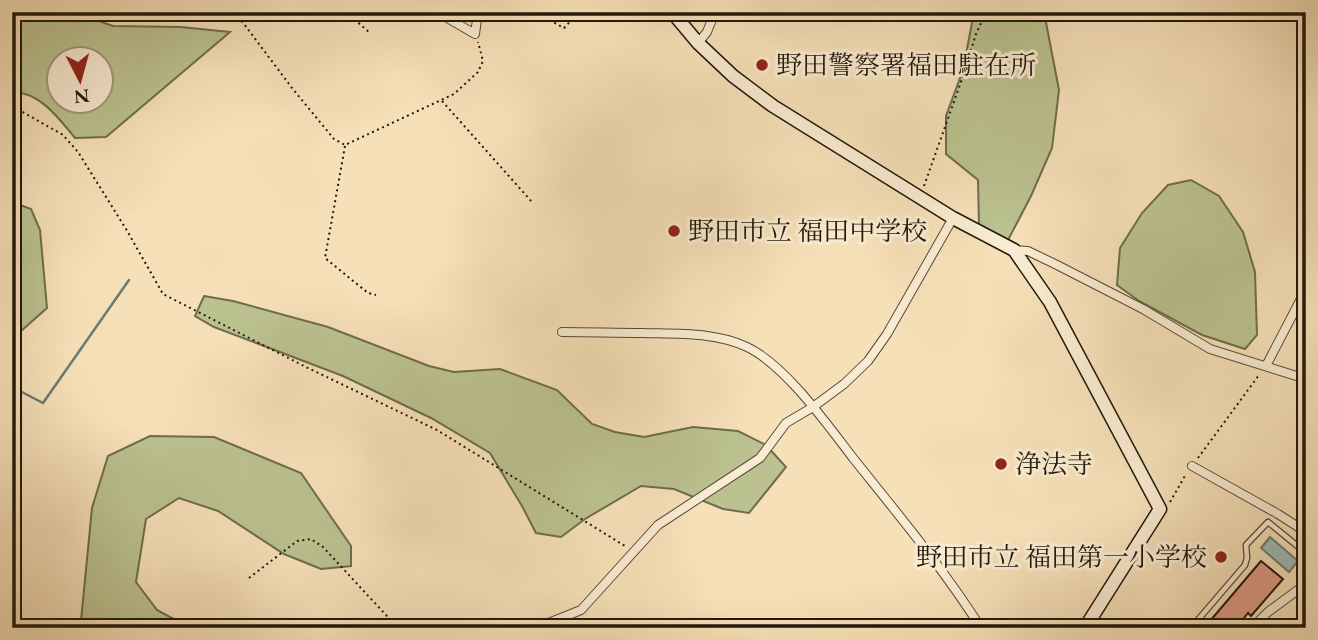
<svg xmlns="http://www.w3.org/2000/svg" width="1318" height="640" font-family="'EB Garamond','Noto Serif JP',serif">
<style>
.green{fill:#bbc28f;stroke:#6e6c4c;stroke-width:2;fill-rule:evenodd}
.water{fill:#9ebcb6;stroke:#6c7a71;stroke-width:2}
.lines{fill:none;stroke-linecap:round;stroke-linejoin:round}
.stream{stroke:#6c7a71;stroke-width:2.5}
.building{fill:#df9c87;stroke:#21170a;stroke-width:2}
.lane-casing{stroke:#564936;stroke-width:7}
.street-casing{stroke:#564936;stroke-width:10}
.secondary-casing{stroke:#21170a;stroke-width:15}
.path{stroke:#21170a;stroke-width:2;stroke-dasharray:2 3.5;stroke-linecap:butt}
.lane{stroke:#f9ebd1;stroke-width:4.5}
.street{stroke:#f9ebd1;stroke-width:8}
.secondary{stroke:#f9ebd1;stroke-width:12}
.poi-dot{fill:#8f2418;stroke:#f9ebd1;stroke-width:2.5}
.labels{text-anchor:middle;stroke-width:6;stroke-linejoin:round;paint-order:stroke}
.poi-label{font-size:26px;fill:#21170a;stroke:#f9ebd1;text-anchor:start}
</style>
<rect width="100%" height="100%" fill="#f6e0b8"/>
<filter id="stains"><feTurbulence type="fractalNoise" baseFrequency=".00286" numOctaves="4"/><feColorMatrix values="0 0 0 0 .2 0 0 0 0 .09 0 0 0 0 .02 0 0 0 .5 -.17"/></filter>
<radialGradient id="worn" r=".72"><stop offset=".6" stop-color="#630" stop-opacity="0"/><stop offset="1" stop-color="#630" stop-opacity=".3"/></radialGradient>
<g class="green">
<path d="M 12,12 L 72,12 L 113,26 L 181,27 L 230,32 L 106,137 L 75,138 C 61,121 38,89 12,93 ZM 60,60 L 102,60 L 102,102 L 60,102 Z"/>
<polygon points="974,12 1044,12 1059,90 1052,148 1031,196 1007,242 984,238 979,225 978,180 946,154 946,116 963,70"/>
<polygon points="1191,180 1219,196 1243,232 1255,272 1257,335 1245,349 1202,335 1139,301 1117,285 1120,248 1142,213 1168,185"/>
<polygon points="12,202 31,209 40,230 47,308 21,331 12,334"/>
<polygon points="204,296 233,301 328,327 429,366 454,372 500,369 557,390 592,424 615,432 644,437 693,427 738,431 766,445 786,467 749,513 723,509 674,489 641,486 585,519 561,537 536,533 522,506 490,453 431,418 343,376 214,327 195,316"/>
<polygon points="150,436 214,437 301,473 351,546 351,566 321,569 284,554 218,511 179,498 146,519 136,582 157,610 190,628 83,628 81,621 92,508 108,456"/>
</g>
<polygon class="water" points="1270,537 1298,561 1289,572 1261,548"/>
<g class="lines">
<g class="stream">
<polyline points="1299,12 1306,25"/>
<polyline points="12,387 43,403 129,280"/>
</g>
</g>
<polygon class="building" points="1261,561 1283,579 1251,616 1248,613 1236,628 1204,628"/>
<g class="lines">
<g class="lane-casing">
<polyline id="lane" points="1191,628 1245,565 1247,558 1246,545 1268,522 1306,553"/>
</g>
<g class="street-casing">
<g id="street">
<polyline points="437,12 475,34 478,12"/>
<polyline points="698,43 707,32 715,12"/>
<polyline points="1014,250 1028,251 1057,265 1143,309 1210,349 1306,379"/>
<path d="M 562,332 C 589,332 616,333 642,333 C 677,334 715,332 747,347 C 785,365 827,424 853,458 C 897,513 943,568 981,628"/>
<polyline points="1266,366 1306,289"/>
<polyline points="1192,466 1278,514 1306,532"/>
<polyline points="536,628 581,610 658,525 760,458 786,423 813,407 844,384 868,361 887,334 953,218"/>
<polyline points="1252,628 1268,612 1306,584"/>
</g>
</g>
<g class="secondary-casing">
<polyline id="secondary" points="672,12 698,43 733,76 773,106 953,218 1014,250 1050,302 1160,509 1085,628"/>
</g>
<g class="path">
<polyline points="235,12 292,88 334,139 345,145 454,94 478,72 483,61 478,42"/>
<polyline points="346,12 370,33"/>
<polyline points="535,12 564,28 579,12"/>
<polyline points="442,101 532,202"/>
<polyline points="12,109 21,111 63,135 78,152 126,229 163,294 308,368 437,430 625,546"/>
<polyline points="345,146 325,258 368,293 376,295"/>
<polyline points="924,186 962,79 976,34 986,12"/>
<polyline points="1198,458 1259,375"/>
<polyline points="1170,502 1186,474"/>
<polyline points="249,578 297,541 311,539 323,547 398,628"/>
</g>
<use href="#lane" class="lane"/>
<use href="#street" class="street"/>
<use href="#secondary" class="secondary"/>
</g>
<g class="poi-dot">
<circle cx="762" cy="65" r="7"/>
<circle cx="674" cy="231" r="7"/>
<circle cx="1001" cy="464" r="7"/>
<circle cx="1221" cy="557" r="7"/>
</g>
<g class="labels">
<g class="poi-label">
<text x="776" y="74">野田警察署福田駐在所</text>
<text x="688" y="240">野田市立 福田中学校</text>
<text x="1015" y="473">浄法寺</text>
<text x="1207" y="566" text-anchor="end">野田市立 福田第一小学校</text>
</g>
</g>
<rect width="1318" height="640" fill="none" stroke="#f6e0b8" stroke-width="42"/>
<rect x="14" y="14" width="1290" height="612" fill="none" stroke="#21170a" stroke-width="3.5"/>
<rect x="21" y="21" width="1276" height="598" fill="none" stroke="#21170a" stroke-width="2"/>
<g transform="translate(80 80) rotate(174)"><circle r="33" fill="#f9ebd1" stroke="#a39681" stroke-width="2"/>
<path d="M0-5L12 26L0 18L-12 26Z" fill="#8f2418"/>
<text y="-10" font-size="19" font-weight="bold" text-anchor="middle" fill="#21170a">N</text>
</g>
<rect width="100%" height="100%" filter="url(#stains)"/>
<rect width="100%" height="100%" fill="url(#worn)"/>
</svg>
